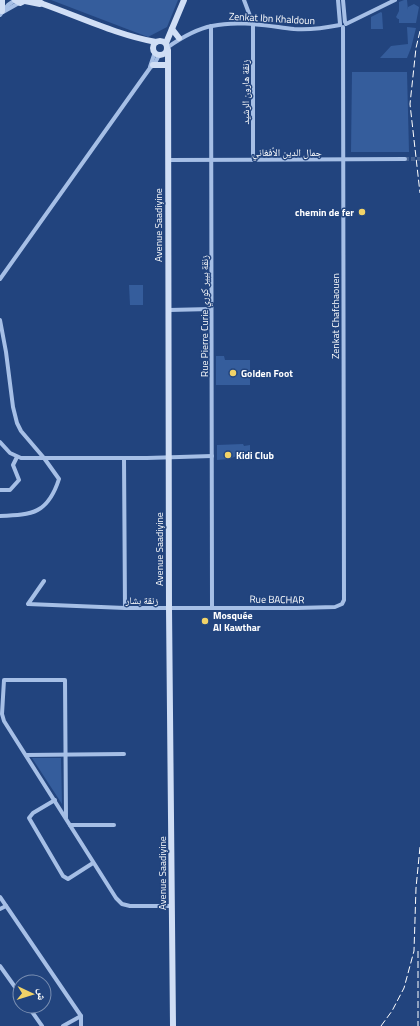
<svg xmlns="http://www.w3.org/2000/svg" width="420" height="1026" font-family="'Titillium Web','Noto Naskh Arabic',sans-serif">
<style>
.green{fill:#355d9c}
.lines{fill:none;stroke-linecap:round;stroke-linejoin:round}
.street-tunnel{stroke:#436091;stroke-width:4;stroke-dasharray:4 2;stroke-linecap:butt}
.street{stroke:#a6bfe6;stroke-width:4}
.secondary{stroke:#d0def5;stroke-width:6}
.rail{stroke:#fff;stroke-width:1;stroke-dasharray:7 3;stroke-linecap:butt}
.poi-dot{fill:#f2d368;stroke:#22447e;stroke-width:1.5}
.labels{text-anchor:middle;stroke-width:3;stroke-linejoin:round;paint-order:stroke}
.street-label{font-size:10px;fill:#fff;stroke:#22447e}
.poi-label{font-size:10px;font-weight:bold;fill:#fff;stroke:#22447e;text-anchor:start}
</style>
<rect width="100%" height="100%" fill="#22447e"/>
<g class="green">
<polygon points="51,0 178,0 167,27 148,37"/>
<polygon points="404,0 407,0 408,10 408,7 414,4 419,7 416,23 399,23 399,19 398,19 396,17 399,11 399,2"/>
<polygon points="381,12 382,13 383,29 371,29 371,17"/>
<polygon points="407,27 416,28 411,48 407,58 380,58 391,46 408,44"/>
<polygon points="352,72 407,72 409,152 351,152"/>
<polygon points="129,285 143,285 143,305 130,305"/>
<polygon points="216,356 224,356 225,360 250,360 250,385 216,385"/>
<polygon points="243,444 244,446 250,445 250,451 229,459 217,460 217,445"/>
<polygon points="32,758 61,758 62,804"/>
</g>
<g class="lines">
<polyline class="street-tunnel" points="405,159 420,159"/>
<g class="street">
<polyline points="244,0 253,24 253,160"/>
<polyline points="338,0 340,24"/>
<polyline points="343,0 345,22"/>
<polyline points="3,12 19,3"/>
<polyline points="0,15 8,5 15,0"/>
<polyline points="346,24 395,0"/>
<polyline points="211,26 212,607"/>
<path d="M 168,47 C 181,38 196,29 212,26 C 239,20 267,26 294,29 C 310,30 325,28 340,25"/>
<polyline points="150,67 155,52"/>
<polyline points="168,160 405,159"/>
<polyline points="0,279 150,68 155,63 159,55"/>
<polyline points="169,310 211,309"/>
<path d="M 0,320 L 6,352 L 13,407 L 17,423 L 21,431 L 44,458 L 59,479 C 48,513 33,515 0,516"/>
<polyline points="0,442 10,453 21,458 147,458 212,456"/>
<polyline points="124,458 125,608"/>
<polyline points="0,490 10,490 19,480 13,465 17,457"/>
<polyline points="44,581 28,604 125,608 297,608 335,607 342,604 344,600 343,27"/>
<polyline points="26,755 124,754"/>
<polyline points="55,800 33,813 29,818 63,876 68,879 93,863"/>
<polyline points="66,818 65,680 4,680 2,714 4,721 116,898 122,904 130,906 172,906"/>
<polyline points="70,825 114,825"/>
<polyline points="0,897 81,1016 81,1026"/>
<polyline points="0,909 6,906"/>
<polyline points="0,966 20,994"/>
<polyline points="28,1006 42,1026"/>
<polyline points="63,1026 81,1016"/>
</g>
<g class="secondary">
<polyline points="2,0 2,11"/>
<polyline points="15,0 20,3 26,0"/>
<path d="M 36,0 L 43,4 C 80,17 117,35 156,42"/>
<polyline points="25,1 40,4"/>
<polyline points="172,29 179,38"/>
<circle cx="160" cy="48" r="7"/>
<polyline points="166,43 184,0"/>
<polyline points="168,50 169,608 173,1026"/>
<polyline points="153,65 165,65"/>
</g>
<g class="rail">
<polyline points="420,31 416,48 410,104 420,193"/>
<polyline points="418,951 418,1026"/>
<polyline points="381,1026 392,1011 404,988 414,951 416,888 420,847"/>
</g>
</g>
<g class="poi-dot">
<circle cx="362" cy="212" r="4"/>
<circle cx="233" cy="373" r="4"/>
<circle cx="228" cy="455" r="4"/>
<circle cx="205" cy="621" r="4"/>
</g>
<g class="labels">
<g class="street-label">
<text transform="translate(272 18) rotate(3)" y="4">Zenkat Ibn Khaldoun</text>
<text transform="translate(245 92) rotate(-90)" y="4">زنقة هارون الرشيد</text>
<text x="287" y="156">جمال الدين الأفغاني</text>
<text transform="translate(158 225) rotate(-90)" y="4">Avenue Saadiyine</text>
<text transform="translate(204 316) rotate(-90)" y="4">Rue Pierre Curie زنقة بيير كوري</text>
<text transform="translate(335 316) rotate(-90)" y="4">Zenkat Chafchaouen</text>
<text transform="translate(159 549) rotate(-90)" y="4">Avenue Saadiyine</text>
<text transform="translate(277 599) rotate(1)" y="4">Rue BACHAR</text>
<text x="142" y="604">زنقة بشار</text>
<text transform="translate(162 873) rotate(-90)" y="4">Avenue Saadiyine</text>
</g>
<g class="poi-label">
<text x="354" y="216" text-anchor="end">chemin de fer</text>
<text x="241" y="377">Golden Foot</text>
<text x="236" y="459">Kidi Club</text>
<text x="213" y="619">Mosquée<tspan x="213" dy="12">Al Kawthar</tspan></text>
</g>
</g>
<g transform="translate(32 994) rotate(94)"><circle r="19" fill="#22447e" stroke="#7a8fb2"/>
<path d="M0-3L7 15L0 10L-7 15Z" fill="#f2d368"/>
<text y="-6" font-size="11" font-weight="bold" text-anchor="middle" fill="#ffffff">ش</text>
</g>
</svg>
